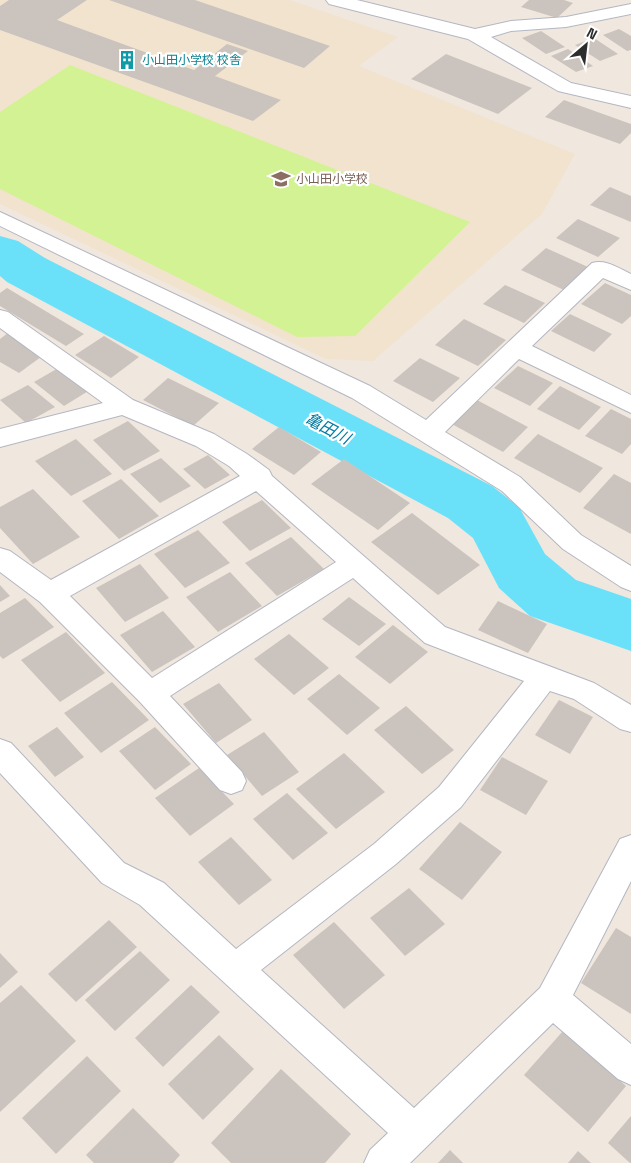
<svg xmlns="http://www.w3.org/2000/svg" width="631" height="1163" font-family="'Space Grotesk','Noto Sans JP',sans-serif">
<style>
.education{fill:#f2e3ce}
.pitch{fill:#d3f293}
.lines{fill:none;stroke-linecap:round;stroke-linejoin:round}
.river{fill:#6be1f9;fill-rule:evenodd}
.building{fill:#cbc4be}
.street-casing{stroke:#b3b7c2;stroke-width:2}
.street{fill:#fff;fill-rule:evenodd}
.labels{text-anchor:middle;stroke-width:4.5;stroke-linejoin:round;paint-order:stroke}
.far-culture-label{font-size:12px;fill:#0d838f;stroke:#fff;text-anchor:start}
.far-education-label{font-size:12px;fill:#785e54;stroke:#fff;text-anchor:start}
.water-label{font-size:16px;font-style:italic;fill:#037da5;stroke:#fff}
</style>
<rect width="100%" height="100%" fill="#f0e7df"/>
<polygon class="education" points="0,0 290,0 398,37 359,66 575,154 542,214 373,361 326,359 0,204"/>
<polygon class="pitch" points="70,65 470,222 355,336 297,337 0,189 0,112"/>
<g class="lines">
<polygon class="river" points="0,236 18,241 45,258 492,486 519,507 545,554 576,580 631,599 631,651 530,616 499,588 473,538 448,518 7,282 0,276"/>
</g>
<g class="building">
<polygon points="9,0 87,0 57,20 194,70 227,44 248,51 215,76 281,100 253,121 0,30 0,6"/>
<polygon points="109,0 195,0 330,46 304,68"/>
<polygon points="529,0 564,0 573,3 557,18 521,7"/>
<polygon points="619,29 631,36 631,50 627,51 603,35"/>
<polygon points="541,31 565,47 546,54 522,38"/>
<polygon points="594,38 618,54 600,61 575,45"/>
<polygon points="568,49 593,66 576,72 551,56"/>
<polygon points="446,54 532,88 498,114 411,79"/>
<polygon points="564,100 631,124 631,133 620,144 545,117"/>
<polygon points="610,187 631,196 631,222 590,205"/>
<polygon points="578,219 620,238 598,257 556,238"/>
<polygon points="546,248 588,267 564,290 521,270"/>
<polygon points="605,283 631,295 631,316 622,324 581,304"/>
<polygon points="505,285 545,303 524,323 483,304"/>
<polygon points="7,288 84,334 66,346 0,306 0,293"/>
<polygon points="570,314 612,334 594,352 551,331"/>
<polygon points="464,319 506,340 478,366 435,345"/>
<polygon points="8,333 45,354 19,373 0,362 0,339"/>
<polygon points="104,336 139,357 111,378 75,355"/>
<polygon points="420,358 460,378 433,402 393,381"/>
<polygon points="518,366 553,383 530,406 494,388"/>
<polygon points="60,367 90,390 64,406 34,382"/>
<polygon points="168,378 219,403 193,426 143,400"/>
<polygon points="28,385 55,407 26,423 0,400"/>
<polygon points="560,386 601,407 579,430 537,409"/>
<polygon points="475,399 528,427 503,452 450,423"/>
<polygon points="611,409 631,419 631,444 622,454 585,436"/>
<polygon points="128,421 160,451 124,471 93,440"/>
<polygon points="279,427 321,452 294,475 252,449"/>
<polygon points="538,434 603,468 580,493 514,458"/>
<polygon points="76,439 112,474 71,496 35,461"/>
<polygon points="208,455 230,475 205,489 183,469"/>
<polygon points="161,458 191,486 160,503 130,474"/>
<polygon points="344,459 410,503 378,530 311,484"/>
<polygon points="614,474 631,483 631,534 583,508"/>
<polygon points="121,479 159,516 119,539 82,501"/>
<polygon points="33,489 80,537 33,564 0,528 0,507"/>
<polygon points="262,500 291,528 250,551 222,522"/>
<polygon points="412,513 480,565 438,595 371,542"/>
<polygon points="198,530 230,563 185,588 154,554"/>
<polygon points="291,537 324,569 277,596 245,563"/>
<polygon points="140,564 169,598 125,622 96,588"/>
<polygon points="230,572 262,606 218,632 186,597"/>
<polygon points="0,585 10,596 0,602"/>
<polygon points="349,597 386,624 359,646 322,619"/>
<polygon points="25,598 54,627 3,659 0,656 0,613"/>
<polygon points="498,601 547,624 528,653 478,630"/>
<polygon points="163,611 195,647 152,672 120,635"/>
<polygon points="393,625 428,652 390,684 355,657"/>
<polygon points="66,632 105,673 60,702 21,660"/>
<polygon points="289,634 329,668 294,695 254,659"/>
<polygon points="339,674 380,708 347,735 307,699"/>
<polygon points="112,682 149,720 101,753 64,713"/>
<polygon points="219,683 252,720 216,743 183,704"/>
<polygon points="559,700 593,717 570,754 535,735"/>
<polygon points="406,706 454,750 422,774 374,730"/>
<polygon points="57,727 84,757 55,777 28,746"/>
<polygon points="155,727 191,764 155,790 119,751"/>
<polygon points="264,732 299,772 262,796 227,755"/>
<polygon points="344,753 385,792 336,829 296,789"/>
<polygon points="502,757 548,781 526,815 480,790"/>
<polygon points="199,768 234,804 190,836 155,798"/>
<polygon points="287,793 328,833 293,860 253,819"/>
<polygon points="460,822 502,852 462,900 419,869"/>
<polygon points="231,837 272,880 239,905 198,862"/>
<polygon points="409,888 445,924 405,956 370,918"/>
<polygon points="109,920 137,947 76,1002 48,974"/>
<polygon points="334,922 385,975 344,1009 293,955"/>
<polygon points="616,928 631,937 631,1014 581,983"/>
<polygon points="140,951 170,980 115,1031 85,1000"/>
<polygon points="0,953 18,972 0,988"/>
<polygon points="21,985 76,1041 0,1112 0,1003"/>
<polygon points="191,985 220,1012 163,1067 135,1038"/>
<polygon points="563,1031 626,1086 588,1132 524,1075"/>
<polygon points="219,1035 254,1069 203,1120 168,1084"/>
<polygon points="87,1056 121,1091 56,1154 22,1118"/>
<polygon points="281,1069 351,1134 325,1163 231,1163 211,1143"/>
<polygon points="133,1108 180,1155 173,1163 94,1163 86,1155"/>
<polygon points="631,1116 631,1163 630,1163 608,1143"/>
<polygon points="450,1150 463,1163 438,1163"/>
<polygon points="578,1151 591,1163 568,1163"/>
</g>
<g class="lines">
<g class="street-casing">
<g id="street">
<polygon points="326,0 357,0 475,29 511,21 566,17 631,4 631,14 566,27 511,31 491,37 571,83 631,96 631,108 558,91 468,39 329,4"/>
<path d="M 0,212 L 370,386 L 426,420 L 592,263 C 606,259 618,268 631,274 L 631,290 L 603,278 L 532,346 L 631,395 L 631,413 L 519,359 L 445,432 L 520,477 L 581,535 L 631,566 L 631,591 L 621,587 L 563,549 L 502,491 L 352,398 L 0,226 Z"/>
<path d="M 0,310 L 8,312 L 133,400 L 214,434 L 247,454 L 269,470 L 272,476 L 445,627 L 594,683 L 631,705 L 631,732 L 620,729 L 574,699 L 550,691 L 461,807 L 396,864 L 261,970 L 414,1108 L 540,988 L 620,839 L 631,835 L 631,881 L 573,995 L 631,1044 L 631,1085 L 618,1079 L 553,1023 L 410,1163 L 364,1163 L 370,1150 L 388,1133 L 140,905 L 102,883 L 0,773 L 0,739 L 11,743 L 124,863 L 164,883 L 236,949 L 374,844 L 439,787 L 524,681 L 425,643 L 353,578 L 170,696 L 242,772 L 246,781 L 242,790 L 231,794 L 220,790 L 140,702 L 40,602 L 0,572 L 0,548 L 10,551 L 51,580 L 240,476 L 229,466 L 196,446 L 122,415 L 0,447 L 0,429 L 103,403 L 0,328 ZM 256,491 L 336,562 L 152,678 L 70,596 Z"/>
</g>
</g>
<use href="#street" class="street"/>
</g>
<defs>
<g id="building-bare" transform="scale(1.5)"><path d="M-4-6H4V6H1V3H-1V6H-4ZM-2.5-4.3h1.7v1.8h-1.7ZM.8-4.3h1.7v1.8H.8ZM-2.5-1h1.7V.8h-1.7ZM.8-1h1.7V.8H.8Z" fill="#0f9aa8" stroke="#fff" stroke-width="2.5" paint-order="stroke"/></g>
<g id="school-bare" transform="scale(1.5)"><path d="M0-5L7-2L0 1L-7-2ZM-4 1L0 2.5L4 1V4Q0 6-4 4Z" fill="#8d6e63" stroke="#fff" stroke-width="2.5" paint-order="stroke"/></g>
</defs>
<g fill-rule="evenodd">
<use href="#building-bare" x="127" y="60"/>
<use href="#school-bare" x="281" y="179"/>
</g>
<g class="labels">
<g class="far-culture-label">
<text x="142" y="64">小山田小学校 校舎</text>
</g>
<g class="far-education-label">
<text x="296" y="183">小山田小学校</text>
</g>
<g class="water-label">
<text transform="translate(328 428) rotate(28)" y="6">亀田川</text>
</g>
</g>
<g transform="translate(586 45) rotate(28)" stroke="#ffffff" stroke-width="4" paint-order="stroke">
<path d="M0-4L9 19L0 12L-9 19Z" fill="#2d2d2d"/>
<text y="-8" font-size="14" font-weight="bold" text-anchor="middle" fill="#2d2d2d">N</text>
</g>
</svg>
